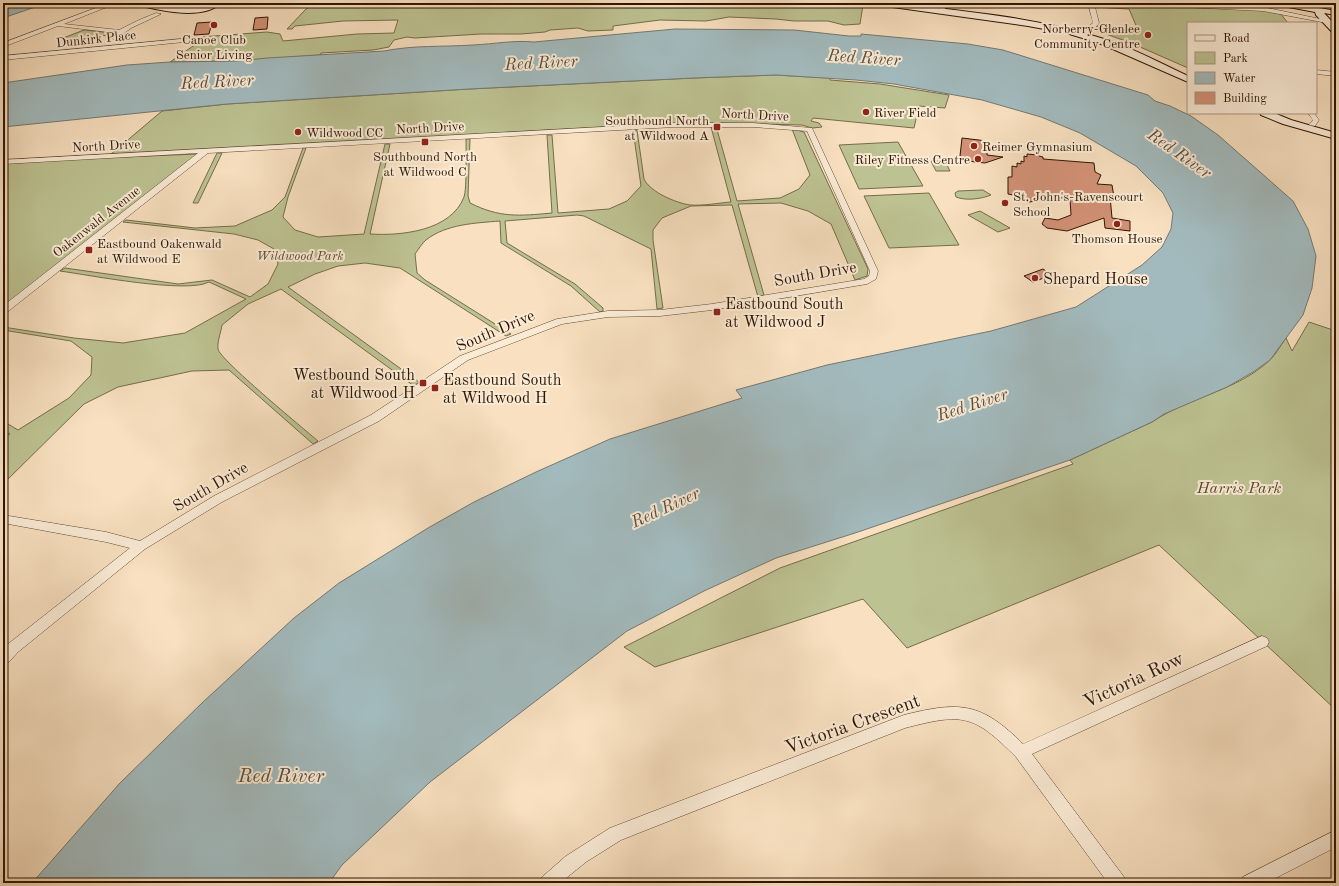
<svg xmlns="http://www.w3.org/2000/svg" width="1339" height="886" font-family="'Old Standard TT',serif">
<style>
.green{fill:#bdc292;stroke:#766c4a}
.water{fill:#a2babd;stroke:#747872}
.building{fill:#d39176;stroke:#301501}
.lines{fill:none;stroke-linecap:round;stroke-linejoin:round}
.street-casing{stroke:#624831;stroke-width:1}
.secondary-casing{stroke:#301501;stroke-width:2}
.street{fill:#faebd6;fill-rule:evenodd}
.secondary{fill:#faebd6;fill-rule:evenodd}
.poi-dot{fill:#8f2418;stroke:#faebd6;stroke-width:1.5}
.labels{text-anchor:middle;stroke-width:4;stroke-linejoin:round;paint-order:stroke}
.far-poi-label{font-size:13px;fill:#301501;stroke:#faebd6;text-anchor:start}
.far-street-label{font-size:13px;fill:#301501;stroke:#faebd6}
.far-park-label{font-size:13px;font-style:italic;fill:#5a492c;stroke:#faebd6}
.street-label{font-size:16px;fill:#301501;stroke:#faebd6}
.poi-label{font-size:16px;fill:#301501;stroke:#faebd6;text-anchor:start}
.park-label{font-size:16px;font-style:italic;fill:#5a492c;stroke:#faebd6}
.water-label{font-size:17px;font-style:italic;fill:#584f43;stroke:#faebd6}
.near-street-label{font-size:19px;fill:#301501;stroke:#faebd6}
.near-water-label{font-size:20px;font-style:italic;fill:#584f43;stroke:#faebd6}
</style>
<rect width="100%" height="100%" fill="#f8e0c0"/>
<filter id="stains"><feTurbulence type="fractalNoise" baseFrequency=".005" numOctaves="4"/><feColorMatrix values="0 0 0 0 .2 0 0 0 0 .09 0 0 0 0 .02 0 0 0 .5 -.17"/></filter>
<radialGradient id="worn" r=".72"><stop offset=".6" stop-color="#630" stop-opacity="0"/><stop offset="1" stop-color="#630" stop-opacity=".3"/></radialGradient>
<g class="green">
<polygon points="384,3 857,3 863,5 860,24 844,25 828,21 794,21 776,19 729,17 706,21 660,20 613,26 613,30 588,31 578,28 550,30 545,32 521,34 481,34 415,38 407,37 394,40 389,47 373,50 321,53 320,55 237,61 170,62 199,42 201,37 267,32 280,34 283,41 357,34 394,33 398,20 343,21 295,26 292,29 287,29 306,9 314,4 329,6"/>
<polygon points="1092,3 1163,3 1165,5 1263,10 1280,13 1288,23 1188,23 1188,68 1131,43 1092,29 1096,26 1138,30 1129,9 1093,7"/>
<polygon points="84,30 113,33 111,35 58,40"/>
<polygon points="776,75 830,78 830,80 880,84 949,95 945,108 919,106 914,128 813,118 811,121 819,123 822,127 812,128 802,125 718,123 639,125 110,155 162,111 227,104 469,89 694,78"/>
<path d="M 716,126 L 737,201 L 780,198 L 799,189 L 810,175 L 792,129 L 804,132 L 868,269 L 867,276 L 855,280 L 831,224 L 808,211 L 781,203 L 738,204 L 764,295 L 758,297 L 732,205 L 691,206 L 662,218 L 653,230 L 653,240 L 663,308 L 657,309 L 651,249 L 584,216 L 577,215 L 505,221 L 507,243 L 575,284 L 603,308 L 603,311 L 600,312 L 571,286 L 501,243 L 500,221 C 476,223 446,224 426,240 C 422,243 418,250 415,254 L 417,273 L 425,280 L 511,334 L 506,336 L 400,268 L 365,263 L 338,266 L 315,274 L 288,287 L 419,382 L 414,386 L 281,289 L 248,304 L 222,325 C 221,332 217,342 218,349 C 219,359 304,429 318,441 L 313,444 L 229,370 L 192,371 L 118,387 L 84,404 L 3,484 L 3,438 L 10,434 L 3,430 L 3,421 L 18,430 L 69,398 L 91,375 L 92,357 L 71,341 L 3,330 L 3,327 L 74,338 L 123,343 L 185,333 L 246,299 L 209,282 C 187,294 89,275 60,271 L 65,268 L 178,284 L 212,280 L 250,297 L 268,284 L 278,264 L 274,249 L 258,240 L 234,234 L 123,222 L 126,220 L 195,228 L 235,226 L 272,210 L 285,197 L 303,148 L 306,148 L 288,197 L 283,217 L 295,230 L 318,237 L 364,234 L 385,144 L 390,144 L 370,234 C 401,236 451,231 464,197 C 467,188 466,151 466,139 L 470,139 L 468,196 L 470,203 C 500,218 519,216 552,213 L 547,135 L 552,135 L 558,213 L 609,209 L 627,201 L 641,186 L 633,130 L 637,130 L 644,179 C 650,192 676,203 690,205 C 703,206 718,203 731,202 L 711,127 Z"/>
<polygon points="898,142 923,186 859,189 839,145"/>
<polygon points="217,153 222,153 198,203 193,203"/>
<polygon points="198,154 3,307 3,162"/>
<polygon points="931,161 945,161 950,171 936,171"/>
<path d="M 983,190 L 991,195 C 981,199 966,201 956,197 L 955,193 L 958,191 Z"/>
<polygon points="929,193 959,245 889,248 864,196"/>
<polygon points="980,211 1010,228 998,232 968,215"/>
<path d="M 1309,322 L 1336,331 L 1336,710 L 1159,545 L 907,648 L 863,599 L 655,667 L 624,647 L 780,568 L 1073,464 L 1070,460 L 1152,422 C 1189,397 1237,391 1270,360 C 1276,354 1281,345 1286,338 L 1292,351 Z"/>
</g>
<g class="water">
<polygon points="3,3 47,3 3,18"/>
<path d="M 675,29 L 794,30 L 849,36 L 861,36 L 861,34 L 968,44 C 980,46 991,48 1003,50 L 1148,95 L 1155,101 L 1170,106 L 1191,116 L 1218,135 L 1293,201 L 1308,229 L 1316,256 L 1312,288 L 1303,315 L 1270,360 L 1253,372 L 1227,387 L 1164,414 L 1152,422 L 1070,460 L 855,533 L 776,558 L 704,591 L 627,631 L 430,782 L 342,865 L 329,883 L 32,883 L 120,783 L 202,703 L 294,618 L 339,583 L 428,528 L 474,502 L 536,472 L 610,439 L 742,398 L 736,390 L 827,365 L 991,331 L 1076,307 L 1142,265 L 1162,247 L 1171,229 L 1173,213 L 1163,193 L 1136,166 L 1080,133 L 1041,117 L 982,100 L 894,84 L 856,80 L 776,75 L 694,78 L 469,89 L 227,104 L 3,127 L 3,83 L 127,65 L 170,62 L 237,61 L 267,58 L 384,51 C 414,45 443,47 473,45 C 494,44 514,40 534,42 Z"/>
</g>
<g class="building">
<polygon points="268,17 267,29 253,30 255,18"/>
<polygon points="212,22 209,34 194,35 197,23"/>
<polygon points="962,138 987,141 987,155 1003,157 985,163 967,161 960,156"/>
<polygon points="1027,154 1038,155 1039,156 1043,157 1043,159 1094,163 1095,172 1101,175 1097,184 1112,185 1114,197 1110,196 1112,218 1130,221 1130,231 1105,228 1104,218 1067,231 1047,228 1042,224 1045,218 1058,220 1071,215 1070,199 1038,195 1038,200 1030,202 1022,200 1018,196 1008,194 1008,177 1012,177 1012,166 1017,167 1017,163 1021,164 1021,161 1024,162 1024,156 1027,157"/>
<polygon points="1043,269 1052,275 1033,282 1024,276"/>
</g>
<g class="lines">
<g class="street-casing">
<g id="street">
<polygon points="109,3 117,3 64,24 119,30 139,20 156,13 161,14 131,28 115,40 112,38 116,33 58,26 3,47 3,43"/>
<polygon points="942,3 948,3 943,12 941,13 938,11"/>
<path d="M 1088,3 L 1094,3 L 1099,23 C 1095,29 1086,36 1079,35 L 1079,33 L 1093,23 Z"/>
<polygon points="1166,3 1263,7 1330,21 1327,23 1263,11 1164,6 1163,5"/>
<polygon points="192,38 195,40 194,41 3,60 3,56"/>
<polygon points="1316,70 1336,72 1336,76 1316,74"/>
<polygon points="1308,113 1314,113 1319,120 1315,126 1309,125 1313,120"/>
<polygon points="674,123 753,123 812,128 878,271 876,279 867,284 712,310 660,316 608,317 562,324 468,360 379,421 222,502 145,549 18,652 8,663 3,665 3,650 8,644 130,548 106,542 3,523 3,515 106,532 140,541 214,496 371,415 460,356 557,319 608,311 660,310 712,304 864,279 869,276 870,271 807,131 753,127 674,127 208,153 6,313 3,314 3,306 198,153 3,164 3,160"/>
<path d="M 1262,636 L 1267,638 L 1269,642 L 1267,646 L 1032,754 L 1124,877 L 1126,883 L 1108,883 L 1016,757 C 973,714 963,713 905,728 L 621,840 L 586,862 L 560,883 L 540,883 L 542,877 L 566,856 L 610,828 L 904,715 C 960,701 981,702 1023,744 Z"/>
<polygon points="1336,830 1336,847 1266,883 1241,883 1243,877"/>
</g>
</g>
<g class="secondary-casing">
<g id="secondary">
<path d="M 136,3 C 153,3 169,8 187,8 C 199,8 209,3 221,3 C 202,21 159,10 137,5 Z"/>
<path d="M 874,3 L 896,3 C 965,12 1037,17 1104,39 C 1133,48 1160,63 1188,76 L 1188,82 L 1099,43 L 1066,33 L 1028,26 L 878,5 Z"/>
<polygon points="1274,3 1292,3 1336,11 1336,15 1324,13 1336,26 1336,34 1333,33 1316,15 1315,12 1278,5"/>
<polygon points="1260,113 1274,113 1291,120 1336,133 1336,139 1283,124 1261,115"/>
</g>
</g>
<use href="#street" class="street"/>
<use href="#secondary" class="secondary"/>
</g>
<g class="poi-dot">
<circle cx="214" cy="25" r="4"/>
<circle cx="1148" cy="35" r="4"/>
<circle cx="866" cy="112" r="4"/>
<rect x="713" y="123" width="8" height="8" rx="2"/>
<circle cx="298" cy="132" r="4"/>
<rect x="421" y="138" width="8" height="8" rx="2"/>
<circle cx="974" cy="146" r="4"/>
<circle cx="978" cy="159" r="4"/>
<circle cx="1005" cy="203" r="4"/>
<circle cx="1117" cy="224" r="4"/>
<rect x="85" y="246" width="8" height="8" rx="2"/>
<circle cx="1035" cy="278" r="4"/>
<rect x="713" y="308" width="8" height="8" rx="2"/>
<rect x="419" y="379" width="8" height="8" rx="2"/>
<rect x="431" y="384" width="8" height="8" rx="2"/>
</g>
<g class="labels">
<g class="far-poi-label">
<text x="1140" y="33" text-anchor="end">Norberry-Glenlee<tspan x="1140" dy="15">Community Centre</tspan></text>
<text x="214" y="44" text-anchor="middle">Canoe Club<tspan x="214" dy="15">Senior Living</tspan></text>
<text x="874" y="117">River Field</text>
<text x="709" y="125" text-anchor="end">Southbound North<tspan x="709" dy="15">at Wildwood A</tspan></text>
<text x="306" y="137">Wildwood CC</text>
<text x="982" y="151">Reimer Gymnasium</text>
<text x="425" y="161" text-anchor="middle">Southbound North<tspan x="425" dy="15">at Wildwood C</tspan></text>
<text x="970" y="164" text-anchor="end">Riley Fitness Centre</text>
<text x="1013" y="201">St. John's-Ravenscourt<tspan x="1013" dy="15">School</tspan></text>
<text x="1117" y="243" text-anchor="middle">Thomson House</text>
<text x="97" y="248">Eastbound Oakenwald<tspan x="97" dy="15">at Wildwood E</tspan></text>
</g>
<g class="far-street-label">
<text transform="translate(96 38) rotate(-6)" y="5">Dunkirk Place</text>
<text transform="translate(755 114) rotate(3)" y="5">North Drive</text>
<text transform="translate(430 127) rotate(-3)" y="5">North Drive</text>
<text transform="translate(106 145) rotate(-3)" y="5">North Drive</text>
<text transform="translate(96 221) rotate(-38)" y="5">Oakenwald Avenue</text>
</g>
<g class="far-park-label">
<text x="300" y="260">Wildwood Park</text>
</g>
<g class="street-label">
<text transform="translate(815 273) rotate(-10)" y="6">South Drive</text>
<text transform="translate(495 330) rotate(-23)" y="6">South Drive</text>
<text transform="translate(210 486) rotate(-30)" y="6">South Drive</text>
</g>
<g class="poi-label">
<text x="1043" y="284">Shepard House</text>
<text x="725" y="309">Eastbound South<tspan x="725" dy="18">at Wildwood J</tspan></text>
<text x="415" y="380" text-anchor="end">Westbound South<tspan x="415" dy="18">at Wildwood H</tspan></text>
<text x="443" y="385">Eastbound South<tspan x="443" dy="18">at Wildwood H</tspan></text>
</g>
<g class="park-label">
<text x="1239" y="493">Harris Park</text>
</g>
<g class="water-label">
<text transform="translate(864 57) rotate(4)" y="6">Red River</text>
<text transform="translate(541 62) rotate(-3)" y="6">Red River</text>
<text transform="translate(217 81) rotate(-3)" y="6">Red River</text>
<text transform="translate(1180 153) rotate(35)" y="6">Red River</text>
<text transform="translate(972 404) rotate(-18)" y="6">Red River</text>
<text transform="translate(665 507) rotate(-25)" y="6">Red River</text>
</g>
<g class="near-street-label">
<text transform="translate(1133 679) rotate(-25)" y="7">Victoria Row</text>
<text transform="translate(852 723) rotate(-20)" y="7">Victoria Crescent</text>
</g>
<g class="near-water-label">
<text x="281" y="782">Red River</text>
</g>
</g>
<rect width="1339" height="886" fill="none" stroke="#f8e0c0" stroke-width="16"/>
<rect x="4" y="4" width="1331" height="878" fill="none" stroke="#301501" stroke-width="2"/>
<rect x="8" y="8" width="1323" height="870" fill="none" stroke="#301501"/>
<rect x="1187" y="22" width="130" height="92" fill="#faebd6" stroke="#a99581"/>
<rect x="1195" y="35" width="20" height="6" fill="#faebd6" stroke="#a99581"/>
<text x="1223" y="42" font-size="12" fill="#301501">Road</text>
<rect x="1195" y="52" width="20" height="12" fill="#bdc292" stroke="#a99581"/>
<text x="1223" y="62" font-size="12" fill="#301501">Park</text>
<rect x="1195" y="72" width="20" height="12" fill="#a2babd" stroke="#a99581"/>
<text x="1223" y="82" font-size="12" fill="#301501">Water</text>
<rect x="1195" y="92" width="20" height="12" fill="#d39176" stroke="#a99581"/>
<text x="1223" y="102" font-size="12" fill="#301501">Building</text>
<rect width="100%" height="100%" filter="url(#stains)"/>
<rect width="100%" height="100%" fill="url(#worn)"/>
</svg>
